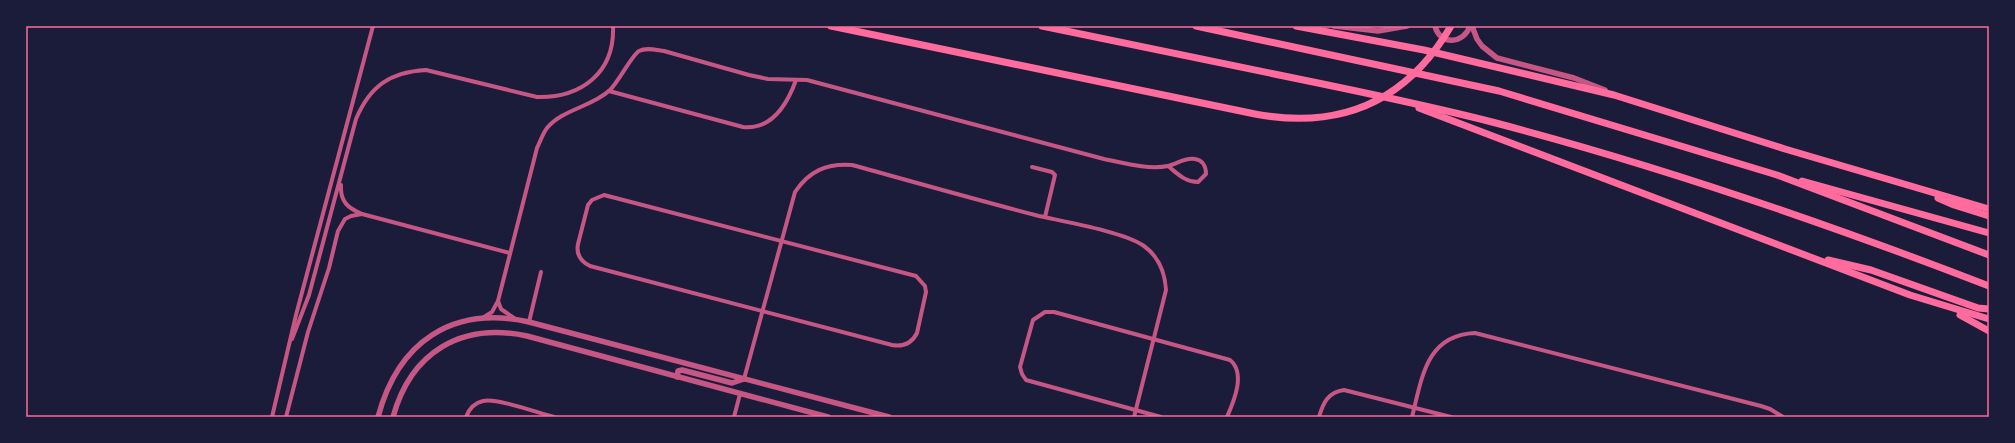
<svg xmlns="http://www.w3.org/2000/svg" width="2015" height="443" font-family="'Open Sans',sans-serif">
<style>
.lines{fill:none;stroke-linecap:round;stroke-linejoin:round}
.minor{stroke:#c65784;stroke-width:4}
.tertiary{stroke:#c65784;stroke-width:5.5}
.trunk{stroke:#ff6b9d;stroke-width:7}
.neatline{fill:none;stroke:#ff6b9d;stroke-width:1.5}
</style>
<rect width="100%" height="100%" fill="#1b1b3a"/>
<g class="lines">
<g class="minor">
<path d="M 609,91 L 743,127 C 772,130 787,105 796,80"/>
<polyline points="1032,167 1052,172 1055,175 1045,217"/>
<path d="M 341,185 C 340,202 348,208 362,214 L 510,253"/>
<path d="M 604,195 L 916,276 L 925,286 L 926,292 L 917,333 C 912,343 904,347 892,345 L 590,266 C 580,261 576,254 578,244 L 588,205 L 592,200 Z"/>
<polyline points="498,301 501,309 514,318"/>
<path d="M 484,317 L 492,312 L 498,301 L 537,148 C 540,142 543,133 547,128 C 563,109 592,107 610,90 C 619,81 632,55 639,51 C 646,47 656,50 664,51 L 749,75 L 768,79 L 807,80 L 1104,159 C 1124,163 1148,170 1168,166 C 1177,164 1185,157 1195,159 C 1203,160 1206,167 1206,174 L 1198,182 C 1185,182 1178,174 1168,166"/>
<polyline points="529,322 541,272"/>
<path d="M 292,339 L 309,295 L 356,119 C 370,86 390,72 426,70 L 537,97 C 581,98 615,73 613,26"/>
<path d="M 744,379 L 795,192 C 809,171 827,163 852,165 C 914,182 977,200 1039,216 C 1066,222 1124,232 1144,246 C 1159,257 1165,273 1166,290 L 1134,417"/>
<polyline points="272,417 296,315 373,26"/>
<polyline points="286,417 308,332 329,268 338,231 345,219 351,216 362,214"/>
<path d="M 466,417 C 469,409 474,403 483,401 C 498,398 538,413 554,417"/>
<polyline points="734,417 740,394"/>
<path d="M 1161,417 L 1026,380 L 1022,374 L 1020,367 L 1033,320 L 1045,312 L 1054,312 L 1230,360 C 1246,373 1234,401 1227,417"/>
<path d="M 1319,417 C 1323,403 1328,392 1344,390 L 1451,417"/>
<path d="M 1412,417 C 1422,378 1426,335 1475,333 L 1761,406 L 1770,409 L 1783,417"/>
</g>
<g class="tertiary">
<polyline points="1334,26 1378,31 1407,26"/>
<path d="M 1435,26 C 1440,46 1464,44 1470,26"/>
<polyline points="1472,26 1477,39 1482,46 1497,58 1574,78 1605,90"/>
<polyline points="677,377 678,371 682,370 732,383 744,379"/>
<path d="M 378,417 C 398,342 452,305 529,322 L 889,417"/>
<path d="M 393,417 C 411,352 461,322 527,336 L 828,417"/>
</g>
<g class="trunk">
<path d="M 831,26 L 1255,114 C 1341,130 1407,101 1451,26"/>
<path d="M 1042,26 C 1134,45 1226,64 1318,83 C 1376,95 1434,107 1492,122 C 1661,166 1826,223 1989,286"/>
<polyline points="1196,26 1499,91 1777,175 1989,255"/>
<polyline points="1296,26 1424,50 1614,95 1785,149 1989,209"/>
<polyline points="1419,108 1910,295 1989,319"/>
<polyline points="1802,181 1989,233"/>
<polyline points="1938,198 1954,205 1989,216"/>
<polyline points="1828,260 1871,270 1978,308 1989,309"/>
<polyline points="1960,315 1989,331"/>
</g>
</g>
<rect width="2015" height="443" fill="none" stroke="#1b1b3a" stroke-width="54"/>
<rect x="27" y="27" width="1961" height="389" class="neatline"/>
</svg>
